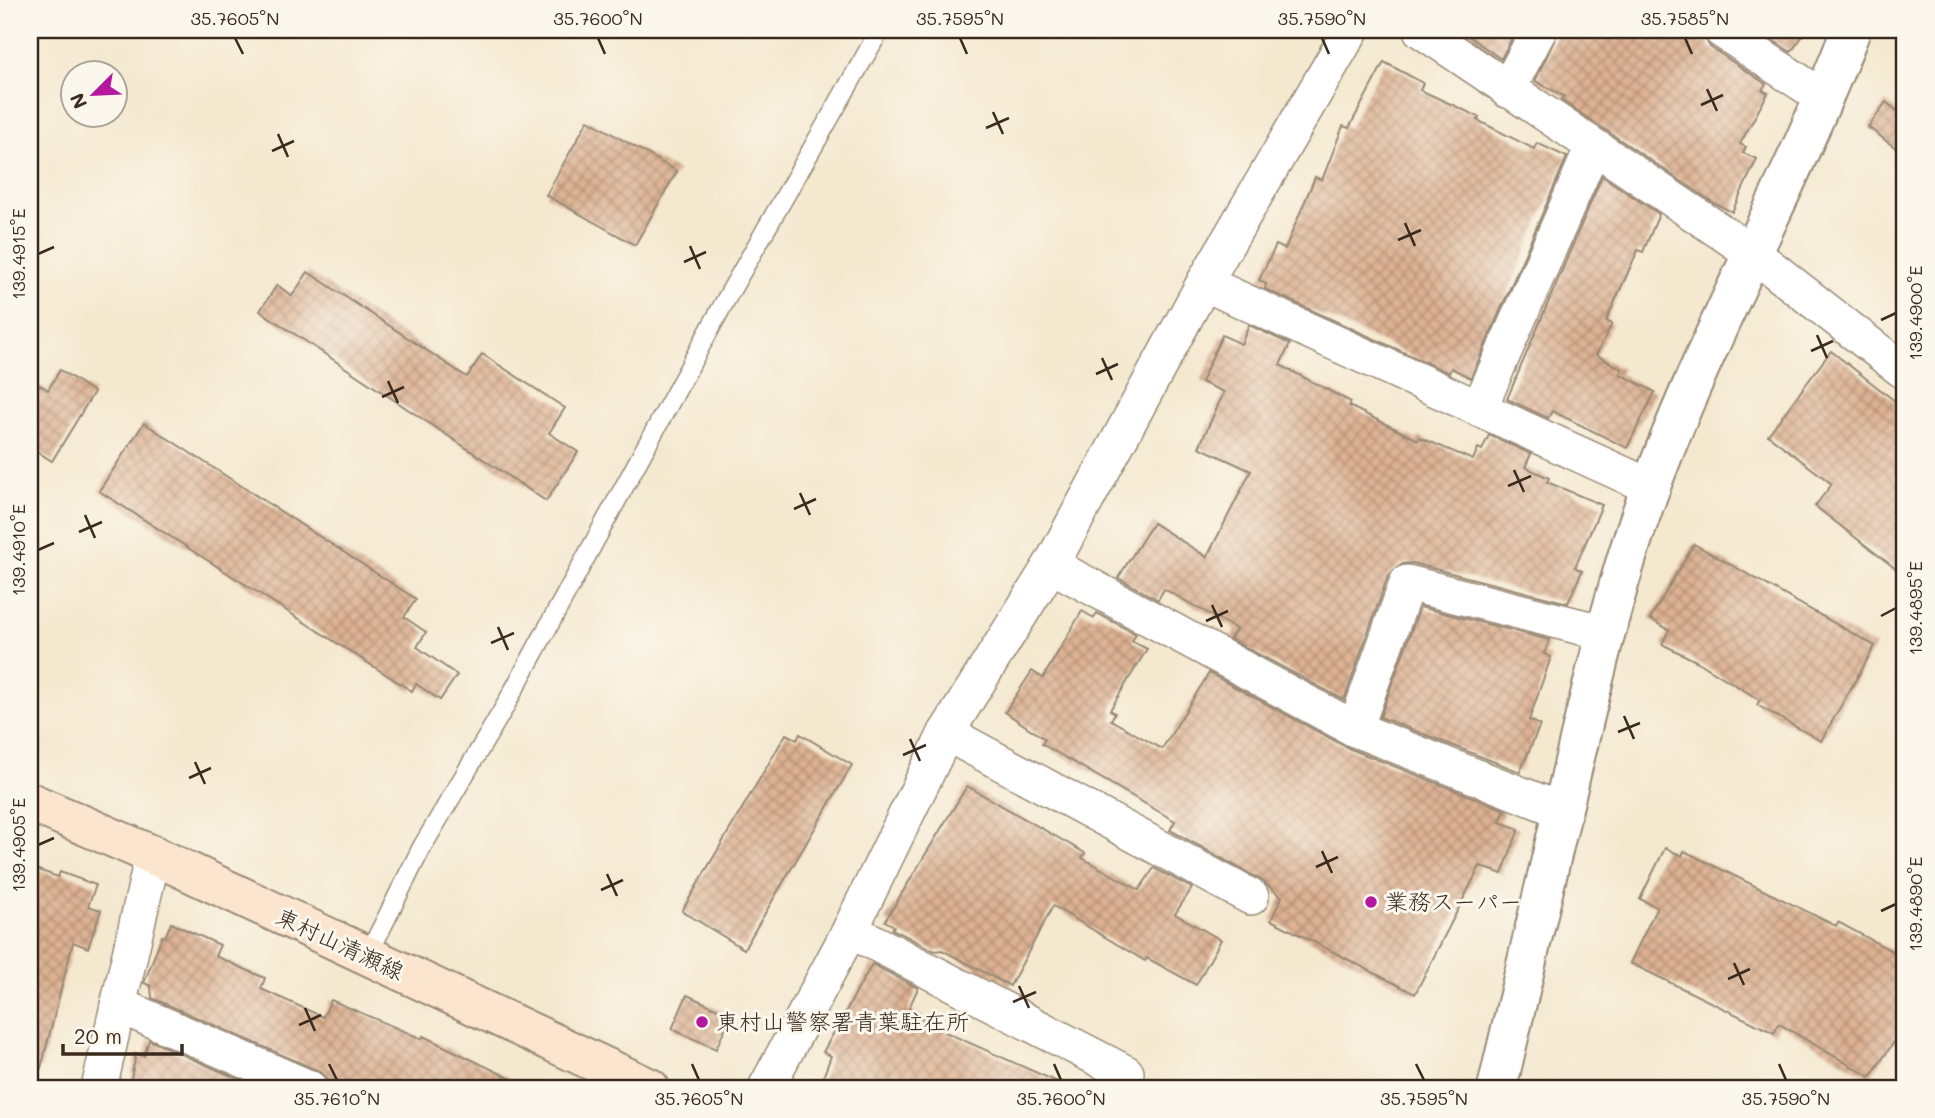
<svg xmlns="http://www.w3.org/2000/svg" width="1935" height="1118" font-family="Mali,'Klee One',sans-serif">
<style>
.building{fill:url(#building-cross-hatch)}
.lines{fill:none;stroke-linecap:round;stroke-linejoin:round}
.service-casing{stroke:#988976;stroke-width:21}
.minor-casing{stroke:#988976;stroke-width:38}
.tertiary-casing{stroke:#988976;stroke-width:42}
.secondary-casing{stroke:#988976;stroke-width:42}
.service{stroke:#fff;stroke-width:18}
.minor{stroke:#fff;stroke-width:35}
.tertiary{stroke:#fff;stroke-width:38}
.secondary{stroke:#fbe5cf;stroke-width:38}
.ticks{fill:none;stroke:#3b2a1e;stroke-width:2.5}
.poi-dot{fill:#b5179e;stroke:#fbf7ec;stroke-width:2.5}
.labels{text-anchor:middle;stroke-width:6;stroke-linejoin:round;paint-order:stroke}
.poi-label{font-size:23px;fill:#3b2a1e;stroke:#fbf7ec;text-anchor:start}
.street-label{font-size:23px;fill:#3b2a1e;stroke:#fbf7ec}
.neatline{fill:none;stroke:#3b2a1e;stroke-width:2.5}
.ticks-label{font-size:18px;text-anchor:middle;fill:#3b2a1e}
</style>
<defs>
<pattern id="building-cross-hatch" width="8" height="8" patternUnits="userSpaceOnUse" patternTransform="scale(1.75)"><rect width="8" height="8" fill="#ddb293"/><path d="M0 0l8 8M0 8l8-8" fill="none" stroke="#b49177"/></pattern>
</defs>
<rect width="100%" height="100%" fill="#fbf7ec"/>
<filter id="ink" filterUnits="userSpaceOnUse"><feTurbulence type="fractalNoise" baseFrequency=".0143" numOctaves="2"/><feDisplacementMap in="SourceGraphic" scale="14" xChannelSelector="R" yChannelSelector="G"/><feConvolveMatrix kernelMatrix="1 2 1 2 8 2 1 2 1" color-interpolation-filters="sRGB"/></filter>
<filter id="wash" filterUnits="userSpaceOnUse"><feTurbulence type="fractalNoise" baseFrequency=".00686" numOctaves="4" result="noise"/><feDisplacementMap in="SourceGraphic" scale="28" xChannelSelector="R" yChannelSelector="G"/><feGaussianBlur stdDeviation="1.57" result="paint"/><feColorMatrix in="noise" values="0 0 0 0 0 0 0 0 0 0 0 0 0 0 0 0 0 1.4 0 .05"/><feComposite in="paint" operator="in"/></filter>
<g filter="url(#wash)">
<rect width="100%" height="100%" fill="#f4e8cf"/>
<g id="blocks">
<g class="building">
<polygon points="1460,30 1516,30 1501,59"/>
<polygon points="1559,30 1660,30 1674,37 1678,30 1701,30 1710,47 1766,84 1762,90 1768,93 1740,144 1746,147 1743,153 1757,159 1732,212 1714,203 1561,100 1564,96 1535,81"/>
<polygon points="1757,30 1807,30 1791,52"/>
<polygon points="1384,62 1423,83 1420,90 1479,117 1477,120 1534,149 1537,143 1567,157 1471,378 1451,368 1449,373 1265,289 1266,284 1259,280 1276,245 1285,249 1315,177 1322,180 1343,126 1349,128"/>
<polygon points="1886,102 1905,117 1905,155 1868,127"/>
<polygon points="588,120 677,171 635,245 546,195"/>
<polygon points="1602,176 1659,214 1643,252 1638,250 1606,321 1612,324 1596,355 1622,369 1620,374 1655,392 1627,448 1552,411 1548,418 1507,399"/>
<polygon points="308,272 467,377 482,354 565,408 549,433 578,452 546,501 260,311 277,285 292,296"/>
<polygon points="1249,325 1290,344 1280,365 1351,402 1349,406 1418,440 1419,437 1473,460 1478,448 1482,450 1489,435 1531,454 1525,467 1549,478 1547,482 1602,505 1575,567 1582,571 1568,603 1412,563 1402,564 1388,576 1344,700 1230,639 1236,629 1164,589 1158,600 1118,578 1153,523 1207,557 1251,471 1199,447 1224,392 1201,382 1222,335 1241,344"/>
<polygon points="1831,351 1905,409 1905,576 1815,506 1832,484 1768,435"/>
<polygon points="60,370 94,392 52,461 30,447 30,379 48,390"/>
<polygon points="144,423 416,599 404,617 426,632 417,647 457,675 440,700 416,684 412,691 99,491"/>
<polygon points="1694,544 1875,646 1821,741 1757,705 1760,700 1696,661 1662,644 1669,630 1650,619"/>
<polygon points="1420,607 1550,640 1544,654 1551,657 1529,720 1540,725 1520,772 1380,717"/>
<polygon points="1082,611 1094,618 1097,613 1136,634 1132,641 1147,649 1110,710 1115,713 1111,720 1162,749 1209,673 1348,748 1505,810 1500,822 1519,829 1502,874 1480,866 1415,994 1271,920 1282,897 1261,880 1170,830 1175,821 1042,744 1045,739 1005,712 1032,671 1043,678"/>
<polygon points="786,734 797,740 800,734 852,765 744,949 682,911"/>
<polygon points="967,786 1085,853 1082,858 1139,890 1154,868 1192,888 1175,914 1221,940 1196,985 1147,958 1145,961 1053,906 1010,986 942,950 935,951 892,929 894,926 885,921"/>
<polygon points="1665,848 1682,856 1684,851 1836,926 1838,922 1905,958 1905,1026 1870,1077 1779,1024 1774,1033 1630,963 1657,907 1640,899"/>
<polygon points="30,867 58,877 60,872 96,885 88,906 101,910 88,948 73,942 41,1068 30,1066"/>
<polygon points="171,923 220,945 215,956 265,978 261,989 323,1017 331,1000 422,1039 423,1036 530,1088 329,1088 326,1077 317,1070 152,998 151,986 144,983 162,936 165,937"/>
<polygon points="872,964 918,988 908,1010 946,1028 945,1032 1071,1088 819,1088 831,1056 823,1052"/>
<polygon points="687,995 731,1015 716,1049 672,1029"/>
<polygon points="149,1040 259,1088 129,1088 136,1054 144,1056"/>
</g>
</g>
</g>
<g filter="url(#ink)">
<use href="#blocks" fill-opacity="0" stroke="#988976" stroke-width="2"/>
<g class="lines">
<g class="service-casing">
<polyline id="service" points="367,957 422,847 504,708 730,292 880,30"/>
</g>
<g class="minor-casing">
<g id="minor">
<polyline points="1421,30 1751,252 1905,372"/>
<polyline points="1721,30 1824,98"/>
<polyline points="1507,90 1539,30"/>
<polyline points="1204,283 1651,487"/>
<polyline points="1479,409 1593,147"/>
<polyline points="1051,565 1355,729"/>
<polyline points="946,733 1251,897"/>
<polyline points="1563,811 1355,729 1407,583 1605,633"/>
<polyline points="850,930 1126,1073 1120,1088"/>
<polyline points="118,1005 309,1088"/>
<polyline points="99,1088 153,855"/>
<polyline points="766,1088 850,930 946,733 1051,565 1204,283 1351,30"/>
</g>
</g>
<g class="tertiary-casing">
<path id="tertiary" d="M 1497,1088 C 1522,982 1547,876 1572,770 C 1595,675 1616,580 1650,489 C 1708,332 1791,186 1851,30"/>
</g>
<g class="secondary-casing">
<polyline id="secondary" points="30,802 153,855 650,1088"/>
</g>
<use href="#service" class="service"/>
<use href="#minor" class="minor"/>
<use href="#tertiary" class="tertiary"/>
<use href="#secondary" class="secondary"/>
</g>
</g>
<path class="ticks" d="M 235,38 L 243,54M 598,38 L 605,54M 960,38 L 967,54M 1322,38 L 1329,54M 1685,38 L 1692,54M 1707,89 L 1717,111M 1701,105 L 1723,95M 993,112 L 1003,134M 986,128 L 1009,118M 278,134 L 288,157M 272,151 L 294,141M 1405,223 L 1415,246M 1398,240 L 1421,230M 690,246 L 700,269M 38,254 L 54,247M 684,262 L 706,252M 1881,320 L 1896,313M 1817,335 L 1827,358M 1811,351 L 1833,341M 1102,358 L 1112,380M 1096,374 L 1118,364M 388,381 L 398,403M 382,397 L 404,387M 1514,470 L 1524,492M 1508,486 L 1531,476M 800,493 L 810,515M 794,509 L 816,499M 85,515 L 95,538M 79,532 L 102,522M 38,550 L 54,543M 1212,605 L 1222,627M 1881,616 L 1896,608M 1206,621 L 1228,611M 498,627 L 508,650M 491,643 L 514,633M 1624,716 L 1634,739M 1618,732 L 1640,723M 910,739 L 920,761M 903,755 L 926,745M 195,762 L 205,784M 189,778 L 211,768M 38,845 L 54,838M 1322,851 L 1332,873M 1316,867 L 1338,857M 607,874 L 617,896M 601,890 L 623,880M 1881,911 L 1896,904M 1734,963 L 1744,985M 1728,979 L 1750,969M 1019,986 L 1029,1008M 1013,1002 L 1036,992M 305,1008 L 315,1031M 299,1025 L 321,1015M 329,1064 L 337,1080M 692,1064 L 699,1080M 1054,1064 L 1061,1080M 1416,1064 L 1424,1080M 1779,1064 L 1786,1080"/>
<g class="poi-dot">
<circle cx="1371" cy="902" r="7"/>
<circle cx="702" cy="1022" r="7"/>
</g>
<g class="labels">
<g class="poi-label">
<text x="1385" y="910">業務スーパー</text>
<text x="716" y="1030">東村山警察署青葉駐在所</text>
</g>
<g class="street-label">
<text transform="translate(340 944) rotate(25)" y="8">東村山清瀬線</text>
</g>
</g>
<rect width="1935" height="1118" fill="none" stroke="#fbf7ec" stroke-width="77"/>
<g transform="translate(94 94) rotate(246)"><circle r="33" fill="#fbf7ec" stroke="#aea59a" stroke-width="2"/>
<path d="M0-5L12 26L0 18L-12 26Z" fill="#b5179e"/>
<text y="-10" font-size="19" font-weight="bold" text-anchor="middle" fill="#3b2a1e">N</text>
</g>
<path d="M63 1044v10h119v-10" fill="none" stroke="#3b2a1e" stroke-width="3.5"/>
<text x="74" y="1044" font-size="21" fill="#3b2a1e" stroke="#fbf7ec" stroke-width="5" paint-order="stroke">20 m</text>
<rect x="38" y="38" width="1858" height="1042" class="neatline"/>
<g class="ticks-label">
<text x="235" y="25">35.7605°N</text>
<text x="598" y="25">35.7600°N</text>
<text x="960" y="25">35.7595°N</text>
<text x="1322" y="25">35.7590°N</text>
<text x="1685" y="25">35.7585°N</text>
<text transform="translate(19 254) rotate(-90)" y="6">139.4915°E</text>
<text transform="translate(1916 313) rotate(-90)" y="6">139.4900°E</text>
<text transform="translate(19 550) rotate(-90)" y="6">139.4910°E</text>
<text transform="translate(1916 608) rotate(-90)" y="6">139.4895°E</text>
<text transform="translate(19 845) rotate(-90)" y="6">139.4905°E</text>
<text transform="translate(1916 904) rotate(-90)" y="6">139.4890°E</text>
<text x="337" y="1105">35.7610°N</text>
<text x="699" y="1105">35.7605°N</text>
<text x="1061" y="1105">35.7600°N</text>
<text x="1424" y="1105">35.7595°N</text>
<text x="1786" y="1105">35.7590°N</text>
</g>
</svg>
